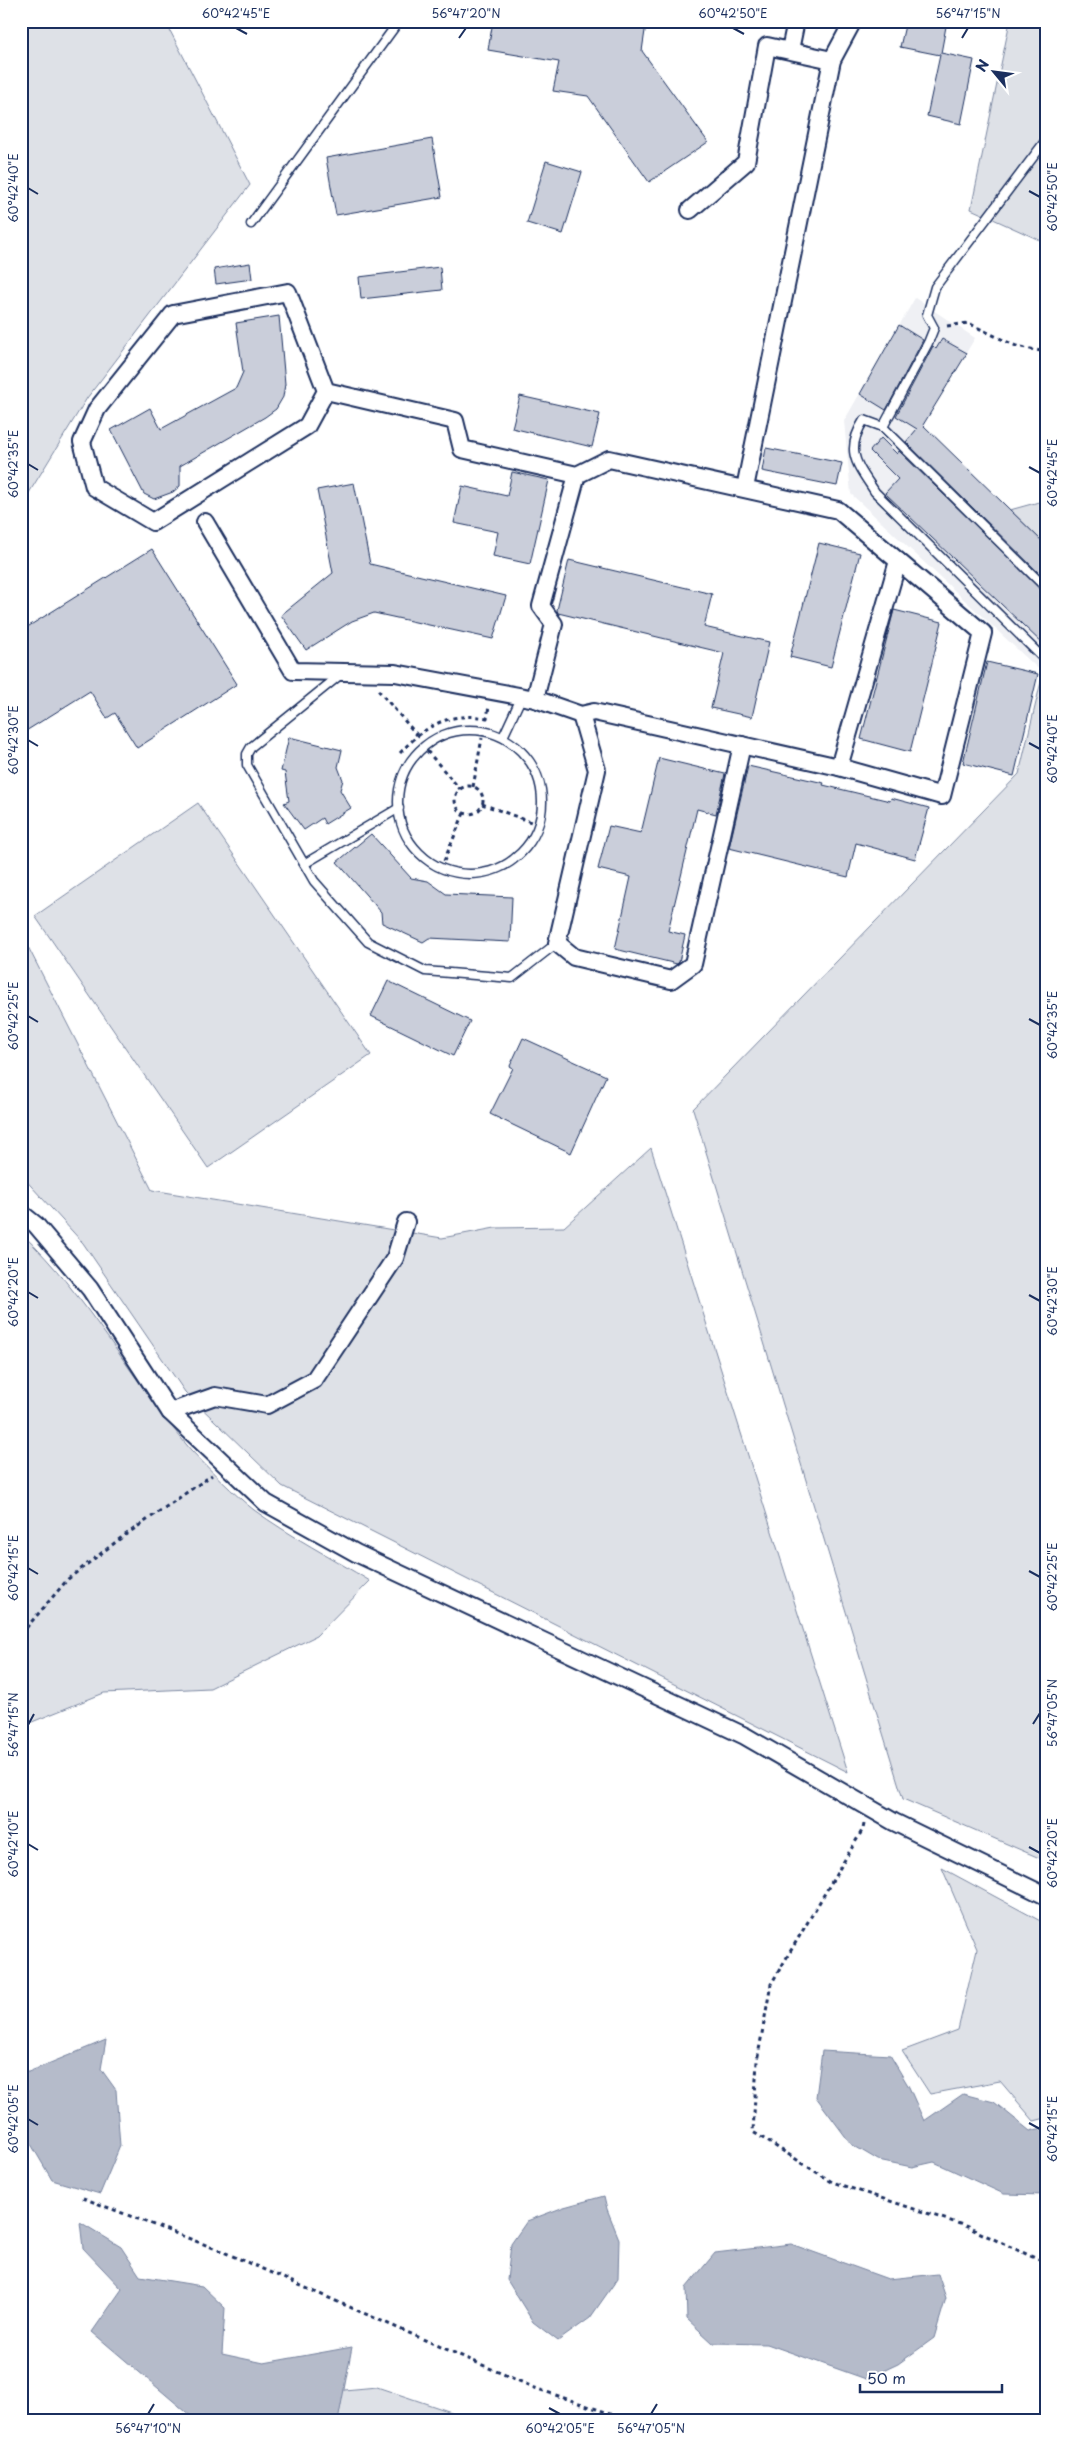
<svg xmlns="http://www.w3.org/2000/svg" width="1067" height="2442" font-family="'Playpen Sans',sans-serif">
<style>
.built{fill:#eff0f4}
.green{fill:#dee1e7;stroke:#7c88a2}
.water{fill:#b5bbca;stroke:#77839f}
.building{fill:#caceda;stroke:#1b2f5e}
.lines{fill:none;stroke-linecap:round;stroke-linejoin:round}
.service-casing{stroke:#1b2f5e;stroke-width:11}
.minor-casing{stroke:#1b2f5e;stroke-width:20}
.path{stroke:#1b2f5e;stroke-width:3;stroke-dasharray:4 4;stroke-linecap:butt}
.service{stroke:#fff;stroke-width:8}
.minor{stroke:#fff;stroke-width:16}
.ticks{fill:none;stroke:#1b2f5e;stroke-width:2}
.neatline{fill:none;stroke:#1b2f5e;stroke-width:2}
.ticks-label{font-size:12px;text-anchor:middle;fill:#1b2f5e}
</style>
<rect width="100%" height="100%" fill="#fff"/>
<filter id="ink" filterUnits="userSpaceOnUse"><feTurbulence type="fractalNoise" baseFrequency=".02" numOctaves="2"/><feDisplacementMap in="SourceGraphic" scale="10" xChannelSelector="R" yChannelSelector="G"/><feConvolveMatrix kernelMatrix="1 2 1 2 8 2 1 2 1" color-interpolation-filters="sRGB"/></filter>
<g filter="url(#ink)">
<polygon class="built" points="915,298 975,338 923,425 1046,545 1046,676 851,494 844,421"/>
<g class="green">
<polygon points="21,21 165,21 250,185 87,398 21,506"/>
<polygon points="1010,21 1046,21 1046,243 971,209"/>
<polygon points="1046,500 1046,545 1010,510"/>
<polygon points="1043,673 1046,676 1044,1860 903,1799 693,1109 1019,774"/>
<polygon points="198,803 371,1055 208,1168 35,916"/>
<polygon points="21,933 152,1190 442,1238 495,1228 564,1227 651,1148 848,1772 282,1486 185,1392 83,1243 21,1175"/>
<path d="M 21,1233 C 89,1297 130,1379 191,1450 C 206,1466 237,1497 254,1510 C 290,1536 332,1558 370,1581 L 316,1636 L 210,1688 L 104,1693 L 27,1724 L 21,1724 Z"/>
<polygon points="942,1868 1046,1924 1046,2118 1034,2121 1000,2081 930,2094 902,2051 958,2030 977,1949"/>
<polygon points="377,2387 478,2421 256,2421 268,2397"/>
</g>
<g class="water">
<polygon points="106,2040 101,2069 116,2090 120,2146 100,2194 52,2180 21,2127 21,2075"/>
<polygon points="822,2051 890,2055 909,2087 924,2121 963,2094 994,2102 1030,2131 1046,2127 1046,2195 1004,2194 934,2162 912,2167 878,2160 851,2144 816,2097"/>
<polygon points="604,2196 607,2209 619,2239 618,2278 590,2318 558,2341 533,2322 507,2280 511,2244 527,2221 564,2207"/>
<polygon points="80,2222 121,2247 140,2276 202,2286 225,2308 222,2354 264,2363 352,2347 338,2421 205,2421 192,2417 92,2332 122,2289 83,2248"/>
<polygon points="791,2244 888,2279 938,2274 946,2298 934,2338 898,2364 866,2379 767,2344 713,2343 687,2319 686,2288 715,2253"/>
</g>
<g class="building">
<polygon points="493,21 624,21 646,24 642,51 708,142 649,182 588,96 553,91 559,62 488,50"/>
<polygon points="906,21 947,21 941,53 974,60 961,124 927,116 940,55 900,47"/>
<polygon points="432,139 442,197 336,215 326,158"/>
<polygon points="546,161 582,172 563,234 527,223"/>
<polygon points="250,263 252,279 216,284 214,269"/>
<polygon points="440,267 442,290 361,299 359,277"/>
<polygon points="279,316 285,384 283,397 276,409 265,417 180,466 180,486 173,492 154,499 144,494 111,430 150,408 161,429 236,388 243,372 236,323"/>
<polygon points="899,325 923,340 886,410 860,394"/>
<polygon points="942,339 967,353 923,425 1046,545 1046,580 906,442 917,429 896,416 933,346 936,349"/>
<polygon points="520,396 600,414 592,447 512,428"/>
<polygon points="881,438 897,454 899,451 1046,594 1046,647 885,493 898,479 870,451"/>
<polygon points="766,448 842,463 837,486 762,471"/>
<polygon points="512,472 549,480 530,564 493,556 498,532 454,523 462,486 507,496"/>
<polygon points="354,483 370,564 506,596 493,639 374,613 352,621 306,650 281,615 333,573 317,490"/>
<polygon points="819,543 860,553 831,667 790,657"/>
<polygon points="152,549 237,684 137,748 115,713 107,718 90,691 21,734 21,631"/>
<polygon points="569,560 712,594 704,627 769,642 752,717 711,708 724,653 558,613 557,610"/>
<polygon points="894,610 942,622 910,752 861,739"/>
<polygon points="987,662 1038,674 1014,776 963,763"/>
<polygon points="289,737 342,750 338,767 343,780 340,790 351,808 325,824 322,818 304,830 284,803 289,801 285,772 281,771"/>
<polygon points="659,758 725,774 716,814 697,809 668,931 685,935 679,962 677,964 615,949 631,877 598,869 609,826 641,833"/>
<polygon points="748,766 824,783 823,785 890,801 891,798 929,808 915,859 856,843 848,877 729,848"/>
<polygon points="371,834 411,878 428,881 446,894 512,897 510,942 429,938 423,942 382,923 381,912 337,862"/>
<polygon points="388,981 470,1021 453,1056 371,1016"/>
<polygon points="523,1038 606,1076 571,1153 490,1114 513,1068 510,1066"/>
</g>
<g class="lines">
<g class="service-casing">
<g id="service">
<polyline points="1046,140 935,287 927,315 934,328 928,343 883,427 1046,588"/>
<polyline points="251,224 399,21"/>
<path d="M 883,427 L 864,420 C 844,452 857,464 875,492 L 1046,661"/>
<polyline points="340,675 251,747 247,754 247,765 314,881 368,942 425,971 512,978 557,943"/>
<circle cx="470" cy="802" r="72"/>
<polyline points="503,737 522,696"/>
<polyline points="304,864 399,808"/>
</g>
</g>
<g class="minor-casing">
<g id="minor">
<polyline points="790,50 796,21"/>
<polyline points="690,210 746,162 767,46 832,60"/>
<polyline points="745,488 832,60 853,21"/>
<polyline points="205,522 293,671 395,673 535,699 581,715 594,712 839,767 942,796 983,633 838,510 609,459 577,475 462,449 455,421 326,391 307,426 153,522 94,487 82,442 97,409 173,314 288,292 326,391"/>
<polyline points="535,699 554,624 541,606 577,475"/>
<polyline points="581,715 597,770 557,943 574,957 671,980 693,964 742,745"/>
<polyline points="839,767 898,561"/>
<polyline points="21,1213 36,1225 90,1289 170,1412 266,1503 356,1553 745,1736 894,1822 1046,1896"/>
<polyline points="170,1412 215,1396 267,1405 314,1380 395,1258 406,1222"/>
</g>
</g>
<g class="path">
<polyline points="947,326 968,323 1016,346 1046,352"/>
<polyline points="378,690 417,735"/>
<polyline points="427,751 460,789"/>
<path d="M 400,753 C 426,725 448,712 487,718 L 489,706"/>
<circle cx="469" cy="800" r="14"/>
<polyline points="473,787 482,738"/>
<polyline points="482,804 531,822"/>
<polyline points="444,861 464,813"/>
<polyline points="21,1634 68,1579 121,1538 212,1475"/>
<polyline points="864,1824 863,1829 771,1984 757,2061 753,2132 832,2182 963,2225 1046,2263"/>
<polyline points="83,2198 219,2250 535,2388 617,2416 639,2421"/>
</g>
<use href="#service" class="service"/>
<use href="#minor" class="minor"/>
</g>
</g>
<path class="ticks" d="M 236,28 L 247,34M 733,28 L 744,34M 459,38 L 466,28M 962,38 L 968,28M 28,188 L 38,194M 1029,191 L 1040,197M 28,464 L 38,470M 1029,467 L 1040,473M 28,740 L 38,746M 1029,743 L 1040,749M 28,1016 L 38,1022M 1029,1019 L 1040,1025M 28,1292 L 38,1298M 1029,1295 L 1040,1301M 28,1568 L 38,1574M 1029,1571 L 1040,1577M 1033,1724 L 1040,1713M 28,1725 L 34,1714M 28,1844 L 38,1850M 1029,1847 L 1040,1853M 28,2119 L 38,2125M 1029,2123 L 1040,2129M 549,2408 L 560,2414M 148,2414 L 154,2404M 651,2414 L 657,2404"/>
<rect width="1067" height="2442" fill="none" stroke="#fff" stroke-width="55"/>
<g transform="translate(994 72) rotate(299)" stroke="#ffffff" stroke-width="4" paint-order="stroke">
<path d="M0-4L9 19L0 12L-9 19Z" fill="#1b2f5e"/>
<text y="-8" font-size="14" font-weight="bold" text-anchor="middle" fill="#1b2f5e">N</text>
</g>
<path d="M860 2384v8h142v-8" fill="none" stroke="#1b2f5e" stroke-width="2.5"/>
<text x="867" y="2384" font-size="15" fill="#1b2f5e" stroke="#ffffff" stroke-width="4" paint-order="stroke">50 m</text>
<rect x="28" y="28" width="1012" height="2386" class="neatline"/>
<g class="ticks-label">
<text x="236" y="18">60°42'45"E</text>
<text x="466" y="18">56°47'20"N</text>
<text x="733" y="18">60°42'50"E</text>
<text x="968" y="18">56°47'15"N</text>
<text transform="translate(14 188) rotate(-90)" y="4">60°42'40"E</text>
<text transform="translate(1053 197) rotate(-90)" y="4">60°42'50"E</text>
<text transform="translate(14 464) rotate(-90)" y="4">60°42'35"E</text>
<text transform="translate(1053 473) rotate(-90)" y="4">60°42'45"E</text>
<text transform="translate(14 740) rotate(-90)" y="4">60°42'30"E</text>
<text transform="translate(1053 749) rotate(-90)" y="4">60°42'40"E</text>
<text transform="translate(14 1016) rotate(-90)" y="4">60°42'25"E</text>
<text transform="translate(1053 1025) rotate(-90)" y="4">60°42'35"E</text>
<text transform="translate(14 1292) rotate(-90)" y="4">60°42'20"E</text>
<text transform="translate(1053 1301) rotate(-90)" y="4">60°42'30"E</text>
<text transform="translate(14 1568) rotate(-90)" y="4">60°42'15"E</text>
<text transform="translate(1053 1577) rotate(-90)" y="4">60°42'25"E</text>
<text transform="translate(1053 1713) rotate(-90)" y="4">56°47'05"N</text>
<text transform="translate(14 1725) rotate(-90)" y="4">56°47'15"N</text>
<text transform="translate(14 1844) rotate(-90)" y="4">60°42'10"E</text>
<text transform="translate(1053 1853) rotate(-90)" y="4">60°42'20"E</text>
<text transform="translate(14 2119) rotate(-90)" y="4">60°42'05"E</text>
<text transform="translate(1053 2129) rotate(-90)" y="4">60°42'15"E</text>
<text x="148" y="2433">56°47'10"N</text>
<text x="560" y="2433">60°42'05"E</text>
<text x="651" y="2433">56°47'05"N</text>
</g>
</svg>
